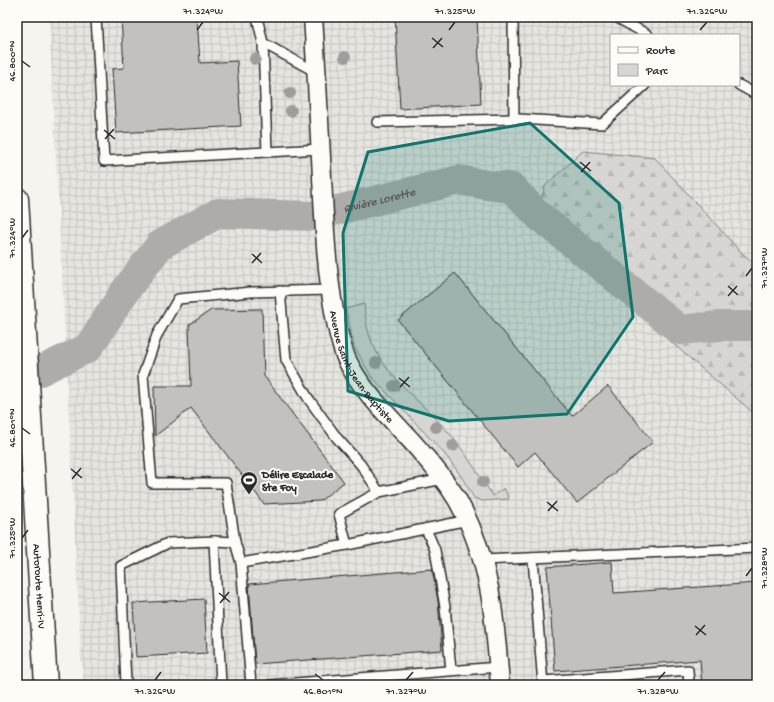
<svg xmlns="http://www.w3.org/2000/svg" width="774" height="702" font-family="'Gochi Hand',sans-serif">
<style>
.industrial{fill:url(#industrial-grid);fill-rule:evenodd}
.green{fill:#d7d6d2;stroke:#81807e}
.forest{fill:url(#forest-firs);stroke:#81807e}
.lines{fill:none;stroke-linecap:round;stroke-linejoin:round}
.river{stroke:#adaca9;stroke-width:30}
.building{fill:#c2c1be;stroke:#2b2b2b}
.service-casing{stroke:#2b2b2b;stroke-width:12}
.minor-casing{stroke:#2b2b2b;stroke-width:21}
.motorway-casing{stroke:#2b2b2b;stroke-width:25}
.service{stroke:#fdfcf7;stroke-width:9}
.minor{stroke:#fdfcf7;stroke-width:18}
.motorway{stroke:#fdfcf7;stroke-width:22}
.tree{fill:#9e9d9a}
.marked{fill:#0f766e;fill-opacity:0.2;stroke:#0f766e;stroke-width:3;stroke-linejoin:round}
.ticks{fill:none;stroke:#2b2b2b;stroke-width:1.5}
.labels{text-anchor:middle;stroke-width:4;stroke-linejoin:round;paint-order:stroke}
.street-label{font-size:11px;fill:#2b2b2b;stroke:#fdfcf7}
.poi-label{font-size:11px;font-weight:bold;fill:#2b2b2b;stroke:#fdfcf7;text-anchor:start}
.water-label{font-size:12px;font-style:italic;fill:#585857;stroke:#fdfcf7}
.neatline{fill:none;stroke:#2b2b2b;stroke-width:1.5}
.ticks-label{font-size:10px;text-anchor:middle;fill:#2b2b2b}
</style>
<defs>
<pattern id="industrial-grid" width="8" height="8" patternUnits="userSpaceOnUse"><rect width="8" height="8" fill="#e6e5e0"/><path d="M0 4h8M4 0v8" fill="none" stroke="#c5c5c0"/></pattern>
<pattern id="forest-firs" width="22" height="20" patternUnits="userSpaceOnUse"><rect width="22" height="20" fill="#d7d6d2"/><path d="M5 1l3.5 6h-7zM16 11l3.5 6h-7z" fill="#b9b8b4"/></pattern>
</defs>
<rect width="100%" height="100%" fill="#f5f4ef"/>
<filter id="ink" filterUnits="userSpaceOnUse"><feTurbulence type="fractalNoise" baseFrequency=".025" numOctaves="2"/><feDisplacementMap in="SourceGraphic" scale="8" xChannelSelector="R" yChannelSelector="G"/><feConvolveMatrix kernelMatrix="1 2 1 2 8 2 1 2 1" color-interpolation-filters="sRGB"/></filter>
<g filter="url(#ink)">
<path class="industrial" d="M 49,17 L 757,17 L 757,685 L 84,685 L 81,657 ZM 611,35 L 739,35 L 739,85 L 611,85 Z"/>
<path class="green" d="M 364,304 C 365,314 366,325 369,334 C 382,376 422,401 449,433 C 466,453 479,475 493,496 L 504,488 L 509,499 L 482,501 L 474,498 L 461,476 L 444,453 L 371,376 L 354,346 L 346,309 Z"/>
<polygon class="forest" points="583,151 655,158 740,251 757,266 757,416 534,224 545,186"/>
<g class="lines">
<path class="river" id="s1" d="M 17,382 L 88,348 L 125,291 L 160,245 L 218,213 L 313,216 L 459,180 L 487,185 L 512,188 L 539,216 L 680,330 L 719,326 L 757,326"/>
</g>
<g class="building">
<polygon points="121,17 197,17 200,63 237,61 241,126 116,133 112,69 124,68"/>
<polygon points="395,17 477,17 481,104 400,109"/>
<polygon points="455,273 572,416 608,386 653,442 577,503 535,452 518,467 398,320"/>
<polygon points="262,309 264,376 344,482 320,501 264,504 191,408 155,436 154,386 191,386 189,325 211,310"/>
<polygon points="612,562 614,593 757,583 757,685 702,685 700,660 555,671 547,567"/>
<polygon points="432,569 438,601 442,650 255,664 249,584"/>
<polygon points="204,599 207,653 136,657 133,603"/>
</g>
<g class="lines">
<g class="service-casing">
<g id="service">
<polyline points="96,17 104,161 321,149"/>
<polyline points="257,17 263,43 316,72"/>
<polyline points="513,17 514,119"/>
<polyline points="616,17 648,35"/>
<polyline points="263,43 267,152"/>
<polyline points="739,85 757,95"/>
<polyline points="377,122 519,119 602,124 645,85"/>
<polyline points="280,291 286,360 308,398 337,438 361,465 379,492 443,479"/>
<polyline points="426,529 435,550 445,607 451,670"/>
<polyline points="214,541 235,542 226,483 152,483 143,375 157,335 178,299 251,292 330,290"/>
<polyline points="235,542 241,563"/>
<polyline points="347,545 339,514 379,492"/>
<polyline points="533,558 543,685"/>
<polyline points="483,560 757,548"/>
<polyline points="543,681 688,670 689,685"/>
<polyline points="126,685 121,566 168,543 214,541 221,685"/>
<polyline points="251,685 241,563 347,545 468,520"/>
<polyline points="270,685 499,667"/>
</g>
</g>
<g class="minor-casing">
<g id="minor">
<path id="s2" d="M 313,17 C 317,77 320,137 323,197 C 325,235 327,273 334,311 C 337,328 340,344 347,360 C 364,396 396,422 421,452 C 434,467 448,483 458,501 C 491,560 495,619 500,685"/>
</g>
</g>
<g class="motorway-casing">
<g id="motorway">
<path id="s3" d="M 17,199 L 46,685"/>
</g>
</g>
<use href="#service" class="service"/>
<use href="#minor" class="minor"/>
<use href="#motorway" class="motorway"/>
</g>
<g class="tree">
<circle cx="345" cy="57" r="6"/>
<circle cx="255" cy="59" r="6"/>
<circle cx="290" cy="93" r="6"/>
<circle cx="291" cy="111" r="6"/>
<circle cx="376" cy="363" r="6"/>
<circle cx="394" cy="386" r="6"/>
<circle cx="436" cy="427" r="6"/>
<circle cx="453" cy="446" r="6"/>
<circle cx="483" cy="482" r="6"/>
</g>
</g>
<path class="marked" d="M 530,123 L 619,203 L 633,317 L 567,414 L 449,421 L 348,391 L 343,233 L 368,152 Z"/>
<path class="ticks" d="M 197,30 L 203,22M 449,30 L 455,22M 700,30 L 707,22M 432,38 L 443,47M 433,48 L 442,38M 22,61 L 30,67M 104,130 L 115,139M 105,139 L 114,129M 580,162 L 591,171M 581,172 L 590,162M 22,238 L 28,230M 252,254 L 262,263M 252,263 L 261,253M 746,276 L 752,268M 728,286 L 738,295M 728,296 L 737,286M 399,378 L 410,387M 400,387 L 409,377M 22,428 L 30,434M 71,469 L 82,478M 72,479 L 81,468M 547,502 L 558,511M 548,511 L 557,501M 22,538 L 28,530M 746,576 L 752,568M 219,593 L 230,602M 220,603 L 229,592M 695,626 L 706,635M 696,635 L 705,625M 315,674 L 323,680M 155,680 L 161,672M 406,680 L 413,672M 658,680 L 665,672"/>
<defs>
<g id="stadium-pin" transform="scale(0.9)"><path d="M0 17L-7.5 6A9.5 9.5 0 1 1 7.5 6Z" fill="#2b2b2b" stroke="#fdfcf7"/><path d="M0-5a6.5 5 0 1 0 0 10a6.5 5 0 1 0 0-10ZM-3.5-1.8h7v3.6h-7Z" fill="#fff"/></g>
</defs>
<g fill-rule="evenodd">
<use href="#stadium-pin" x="249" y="480"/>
</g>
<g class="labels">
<g class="street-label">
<text dy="4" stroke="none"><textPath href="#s2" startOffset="358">Avenue Saint-Jean-Baptiste</textPath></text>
<text dy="4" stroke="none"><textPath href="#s3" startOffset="388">Autoroute Henri-IV</textPath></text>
</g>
<g class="poi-label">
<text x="262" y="478">Délire Escalade<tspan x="262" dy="13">Ste Foy</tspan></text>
</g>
<g class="water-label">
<text dy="4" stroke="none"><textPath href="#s1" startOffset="434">Rivière Lorette</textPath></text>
</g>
</g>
<rect width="774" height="702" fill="none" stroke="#fdfcf7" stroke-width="44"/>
<rect x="610" y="34" width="130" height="52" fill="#fdfcf7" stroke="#a9a8a5"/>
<rect x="618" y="47" width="20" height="6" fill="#fdfcf7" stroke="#a9a8a5"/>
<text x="646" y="54" font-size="12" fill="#2b2b2b">Route</text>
<rect x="618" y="64" width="20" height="12" fill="#d7d6d2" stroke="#a9a8a5"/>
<text x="646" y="74" font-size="12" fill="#2b2b2b">Parc</text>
<rect x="22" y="22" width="730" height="658" class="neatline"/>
<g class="ticks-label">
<text x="203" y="14">71.324°W</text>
<text x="455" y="14">71.325°W</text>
<text x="707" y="14">71.326°W</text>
<text transform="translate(11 61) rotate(-90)" y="4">46.800°N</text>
<text transform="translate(11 238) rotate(-90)" y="4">71.324°W</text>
<text transform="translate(763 268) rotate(-90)" y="4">71.327°W</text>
<text transform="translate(11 428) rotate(-90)" y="4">46.801°N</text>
<text transform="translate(11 538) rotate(-90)" y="4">71.325°W</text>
<text transform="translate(763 568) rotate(-90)" y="4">71.328°W</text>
<text x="155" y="694">71.326°W</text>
<text x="323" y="694">46.801°N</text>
<text x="406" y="694">71.327°W</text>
<text x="658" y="694">71.328°W</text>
</g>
</svg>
